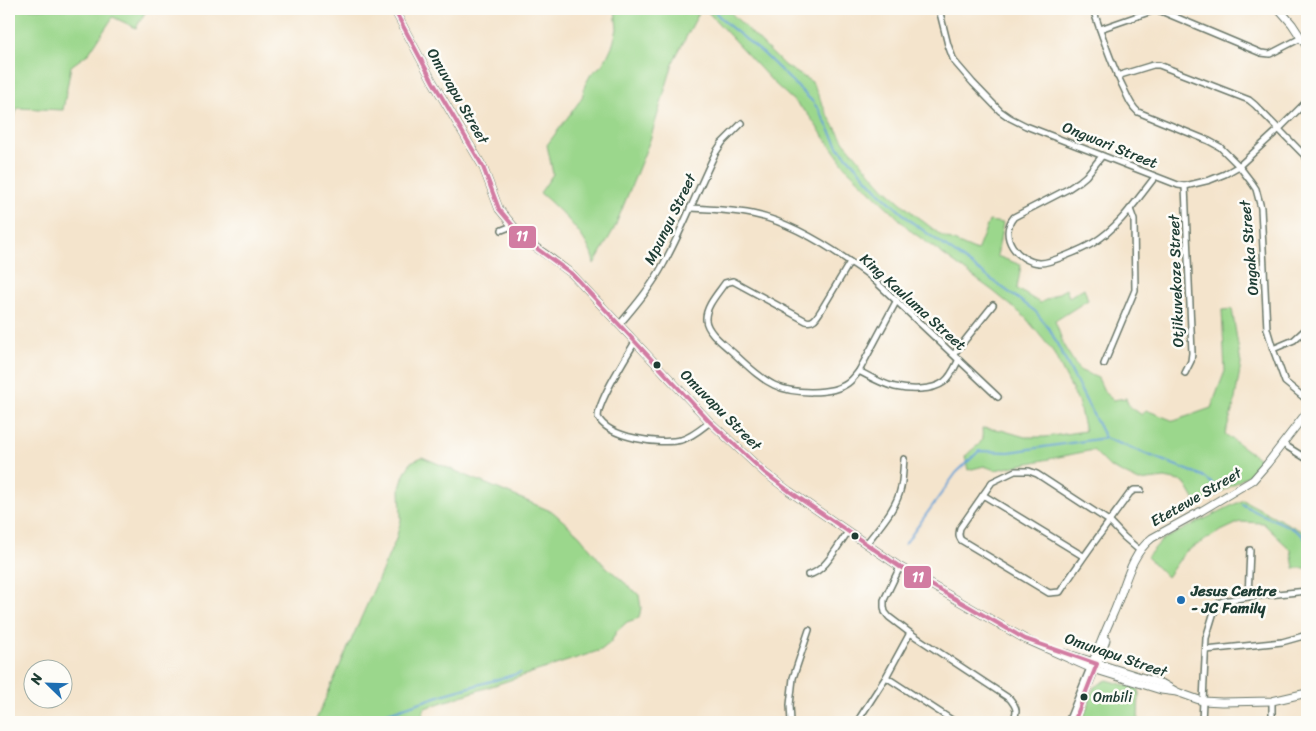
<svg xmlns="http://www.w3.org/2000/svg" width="1316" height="731" font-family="Sriracha,sans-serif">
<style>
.green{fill:#9bd78c;stroke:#5d8a60}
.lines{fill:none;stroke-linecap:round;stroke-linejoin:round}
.stream{stroke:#65a0d5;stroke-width:2}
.minor-casing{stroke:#6a7769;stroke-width:8}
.tertiary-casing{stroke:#6a7769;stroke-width:9}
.minor{stroke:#fff;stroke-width:5}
.tertiary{stroke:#fff;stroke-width:7}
.bus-1-casing{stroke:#fdfcf7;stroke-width:8}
.bus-1{stroke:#d27ca2;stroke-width:4}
.bus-dot{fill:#1f3d34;stroke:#fdfcf7;stroke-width:2}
.poi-dot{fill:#1f6fb2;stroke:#fdfcf7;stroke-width:2}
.labels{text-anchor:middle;stroke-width:5;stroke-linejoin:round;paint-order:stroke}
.bus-label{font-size:14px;fill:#1f3d34;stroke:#fdfcf7;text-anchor:start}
.street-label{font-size:15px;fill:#1f3d34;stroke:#fdfcf7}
.poi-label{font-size:15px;font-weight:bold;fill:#1f3d34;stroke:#fdfcf7;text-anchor:start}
.line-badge{stroke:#fdfcf7;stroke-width:2}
.badge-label{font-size:14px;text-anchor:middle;font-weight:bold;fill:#fff}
</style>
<rect width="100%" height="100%" fill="#fdfcf7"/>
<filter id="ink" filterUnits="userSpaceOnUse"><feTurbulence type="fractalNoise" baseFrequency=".02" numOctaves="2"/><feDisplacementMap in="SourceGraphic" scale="10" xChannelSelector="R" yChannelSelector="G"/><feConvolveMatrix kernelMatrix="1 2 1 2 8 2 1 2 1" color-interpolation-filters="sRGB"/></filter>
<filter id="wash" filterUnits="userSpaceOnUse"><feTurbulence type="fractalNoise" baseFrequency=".0096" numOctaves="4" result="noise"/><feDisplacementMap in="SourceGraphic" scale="20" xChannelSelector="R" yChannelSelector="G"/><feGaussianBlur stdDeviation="1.12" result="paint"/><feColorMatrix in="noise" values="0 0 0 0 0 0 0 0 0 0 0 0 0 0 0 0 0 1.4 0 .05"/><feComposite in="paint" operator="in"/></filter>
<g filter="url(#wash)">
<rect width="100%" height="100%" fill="#f4e4cc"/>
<g class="green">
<polygon points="9,9 147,9 136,28 113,17 89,53 71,66 63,110 18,108 9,127"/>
<path d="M 615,9 L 701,9 L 674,60 L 650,140 L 614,229 L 594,264 C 591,239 558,208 540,193 L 553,174 L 547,145 L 582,98 L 585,85 L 591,74 L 602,65 L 607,57 L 613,44 L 617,29 Z"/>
<path d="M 705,9 L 727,9 L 784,65 L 812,82 L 826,112 L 844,142 L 884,188 L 915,215 L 942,236 L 977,251 L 989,221 L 1003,223 L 997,256 L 1021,265 L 1017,289 L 1040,303 L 1066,289 L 1069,297 L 1084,288 L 1088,300 L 1055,321 L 1065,348 L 1079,370 L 1098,378 L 1105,393 L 1113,400 L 1126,398 L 1129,406 L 1142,415 L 1146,410 L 1174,421 L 1211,408 L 1225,371 L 1222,310 L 1232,309 L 1241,364 L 1234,405 L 1225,434 L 1262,461 L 1249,475 L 1198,506 L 1184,482 L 1165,478 L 1139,481 L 1110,467 L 1093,450 L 995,470 L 984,466 L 968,470 L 965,457 C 976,443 984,448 982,428 L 1001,430 L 1025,437 L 1045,437 L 1085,431 L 1078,401 L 1052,350 L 1025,317 L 993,291 L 911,231 L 889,209 L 847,169 L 807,113 L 774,83 Z"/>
<polygon points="422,457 553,512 579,535 602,563 639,595 641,608 639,618 627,622 616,632 611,642 601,650 425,708 420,722 315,722 396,539 401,520 400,488 404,475 411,462"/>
<polygon points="1243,500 1307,534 1307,568 1294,568 1291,550 1263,523 1240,522 1217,533 1185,552 1167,577 1147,557 1162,540"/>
<polygon points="1107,680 1139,689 1138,722 1082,722 1094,687"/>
</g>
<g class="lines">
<g class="stream">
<polyline points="712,9 727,24 764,54 812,101 819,110 839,148 879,192 913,223 1035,311 1050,330 1105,438"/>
<path d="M 1242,504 C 1262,518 1290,522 1307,540"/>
<polyline points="905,544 956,473 979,451 1009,452 1105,438 1203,476 1219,489"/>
<polyline points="361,722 445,694 520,673"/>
</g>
</g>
</g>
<g filter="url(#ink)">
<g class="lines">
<g class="minor-casing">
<g id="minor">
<polyline points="939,9 948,45 954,61 973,83 1000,111 1010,118 1026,126 1178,185 1185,186 1210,180 1225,174 1239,166 1278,130 1307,101"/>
<path d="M 1093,9 C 1102,36 1111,64 1124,89 C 1128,98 1131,106 1138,112 L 1209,141 L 1220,147 L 1239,166 L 1252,183 L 1256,189 L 1261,208 L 1267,329 L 1273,349 L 1285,382 L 1307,400"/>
<polyline points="1100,29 1152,11 1161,11 1261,53 1270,54 1301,38"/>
<polyline points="1117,76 1153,65 1159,65 1249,100 1255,105 1306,157 1307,160"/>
<path d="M 1102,156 L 1086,176 L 1080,181 L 1068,189 L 1014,217 C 998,236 1017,261 1039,263 C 1049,264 1083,249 1093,243 C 1119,227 1136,201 1155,177"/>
<path d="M 690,208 C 711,209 732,210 752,214 C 786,221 817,239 846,259 C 854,265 863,270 871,277 L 998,397"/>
<polyline points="502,230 512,226"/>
<path d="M 850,262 L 820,312 C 816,318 813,323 806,321 L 733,281 L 725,283 C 718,293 705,307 706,320 C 707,331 721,342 729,349 C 743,361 757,377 774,385 C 792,394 832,395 848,383 C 852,380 856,375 859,371 L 897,300"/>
<path d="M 619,325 C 636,305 652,286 664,263 C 684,227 698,188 716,152 L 722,143 L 742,123"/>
<path d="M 635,342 C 626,357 598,401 598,417 C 608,438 660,445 681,440 C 692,437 701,429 710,422"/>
<polyline points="1273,349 1294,340 1307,328"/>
<polyline points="954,354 993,305"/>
<polyline points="1104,364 1135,290 1134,220 1130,209"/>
<path d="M 859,371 C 870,377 882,384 895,387 C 909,390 932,391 944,382 C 951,377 955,367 959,359"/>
<polyline points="1185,373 1191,361 1192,353 1185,186"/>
<polyline points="1283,444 1307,459"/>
<polyline points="983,495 1083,556"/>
<polyline points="1306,518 1307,514"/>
<path d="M 866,544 C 879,527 897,508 901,487 C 903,478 903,468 904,459"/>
<path d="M 1139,550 L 1124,537 L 1109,521 L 1037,474 L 1029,471 L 1015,471 L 992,482 L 960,528 C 959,533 958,536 961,540 L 1049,593 L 1060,592 C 1082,558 1106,526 1130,493 L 1134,490 L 1141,490"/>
<path d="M 900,567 L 884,600 L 884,607 L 885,612 L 889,617 L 910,633 L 1010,699 C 1018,709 1017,711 1013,722"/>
<path d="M 808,575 C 825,572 838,545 848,532"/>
<polyline points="1248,597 1250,550"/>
<polyline points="1206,650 1282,642 1307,635"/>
<polyline points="886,677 955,722"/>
<polyline points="1272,701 1272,722"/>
<polyline points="791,722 790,705 793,678 809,630"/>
<polyline points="857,722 886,677 910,633"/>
<polyline points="1068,722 1090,668"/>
<polyline points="1074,722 1095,670"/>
<polyline points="1202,722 1206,638 1213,615 1219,603 1223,601 1248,597 1307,591"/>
</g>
</g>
<g class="tertiary-casing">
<g id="tertiary">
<polyline points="394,9 433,82 483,167 499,209 525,240 548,256 572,274 710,422 765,473 789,491 900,567 1025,639 1090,668 1161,690 1177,692"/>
<polyline points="1279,9 1292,24 1307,47"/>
<polyline points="1065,653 1163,684 1177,692 1202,701 1222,702 1272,701 1307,693"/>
<path d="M 1090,668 C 1098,650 1105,631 1113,614 C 1125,588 1129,556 1152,538 L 1201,511 L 1253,480 L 1267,464 L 1307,412"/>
<polyline points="1096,668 1106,640"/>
</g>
</g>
<use href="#minor" class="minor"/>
<use href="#tertiary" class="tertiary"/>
<g class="bus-1-casing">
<polyline id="bus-1" points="394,9 433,82 483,167 499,209 525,240 572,274 710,422 765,473 789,491 900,567 1025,639 1097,664 1074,722"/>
</g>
<use href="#bus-1" class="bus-1"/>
</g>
</g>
<g class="bus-dot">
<circle cx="657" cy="365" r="4.5"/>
<circle cx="855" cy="536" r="4.5"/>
<circle cx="1084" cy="697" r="4.5"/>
</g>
<circle class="poi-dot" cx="1181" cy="600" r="5"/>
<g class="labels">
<g class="bus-label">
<text x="1093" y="702">Ombili</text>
</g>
<g class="street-label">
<text transform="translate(458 96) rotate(60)" y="5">Omuvapu Street</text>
<text transform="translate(1110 145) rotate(22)" y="5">Ongwari Street</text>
<text transform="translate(670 219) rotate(-64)" y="5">Mpungu Street</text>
<text transform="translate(1249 248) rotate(-95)" y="5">Ongaka Street</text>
<text transform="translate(1176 281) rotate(-92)" y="5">Otjikuvekoze Street</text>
<text transform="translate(913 302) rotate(42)" y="5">King Kauluma Street</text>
<text transform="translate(721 410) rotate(45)" y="5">Omuvapu Street</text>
<text transform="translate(1196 497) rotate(-30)" y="5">Etetewe Street</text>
<text transform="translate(1116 655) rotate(19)" y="5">Omuvapu Street</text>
</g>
<g class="poi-label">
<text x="1191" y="596">Jesus Centre<tspan x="1191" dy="17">- JC Family</tspan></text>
</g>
</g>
<g class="line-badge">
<rect x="508" y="225" width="29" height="24" rx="5" fill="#d27ca2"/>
<rect x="903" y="565" width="29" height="24" rx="5" fill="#d27ca2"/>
</g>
<g class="badge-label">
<text x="522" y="241">11</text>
<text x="918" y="582">11</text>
</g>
<rect width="1316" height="731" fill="none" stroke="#fdfcf7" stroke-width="30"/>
<g transform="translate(48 684) rotate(293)"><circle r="24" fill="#fdfcf7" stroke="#a4b0a9"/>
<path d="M0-4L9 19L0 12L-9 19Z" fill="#1f6fb2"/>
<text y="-8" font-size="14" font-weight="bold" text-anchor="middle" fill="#1f3d34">N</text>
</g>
</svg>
